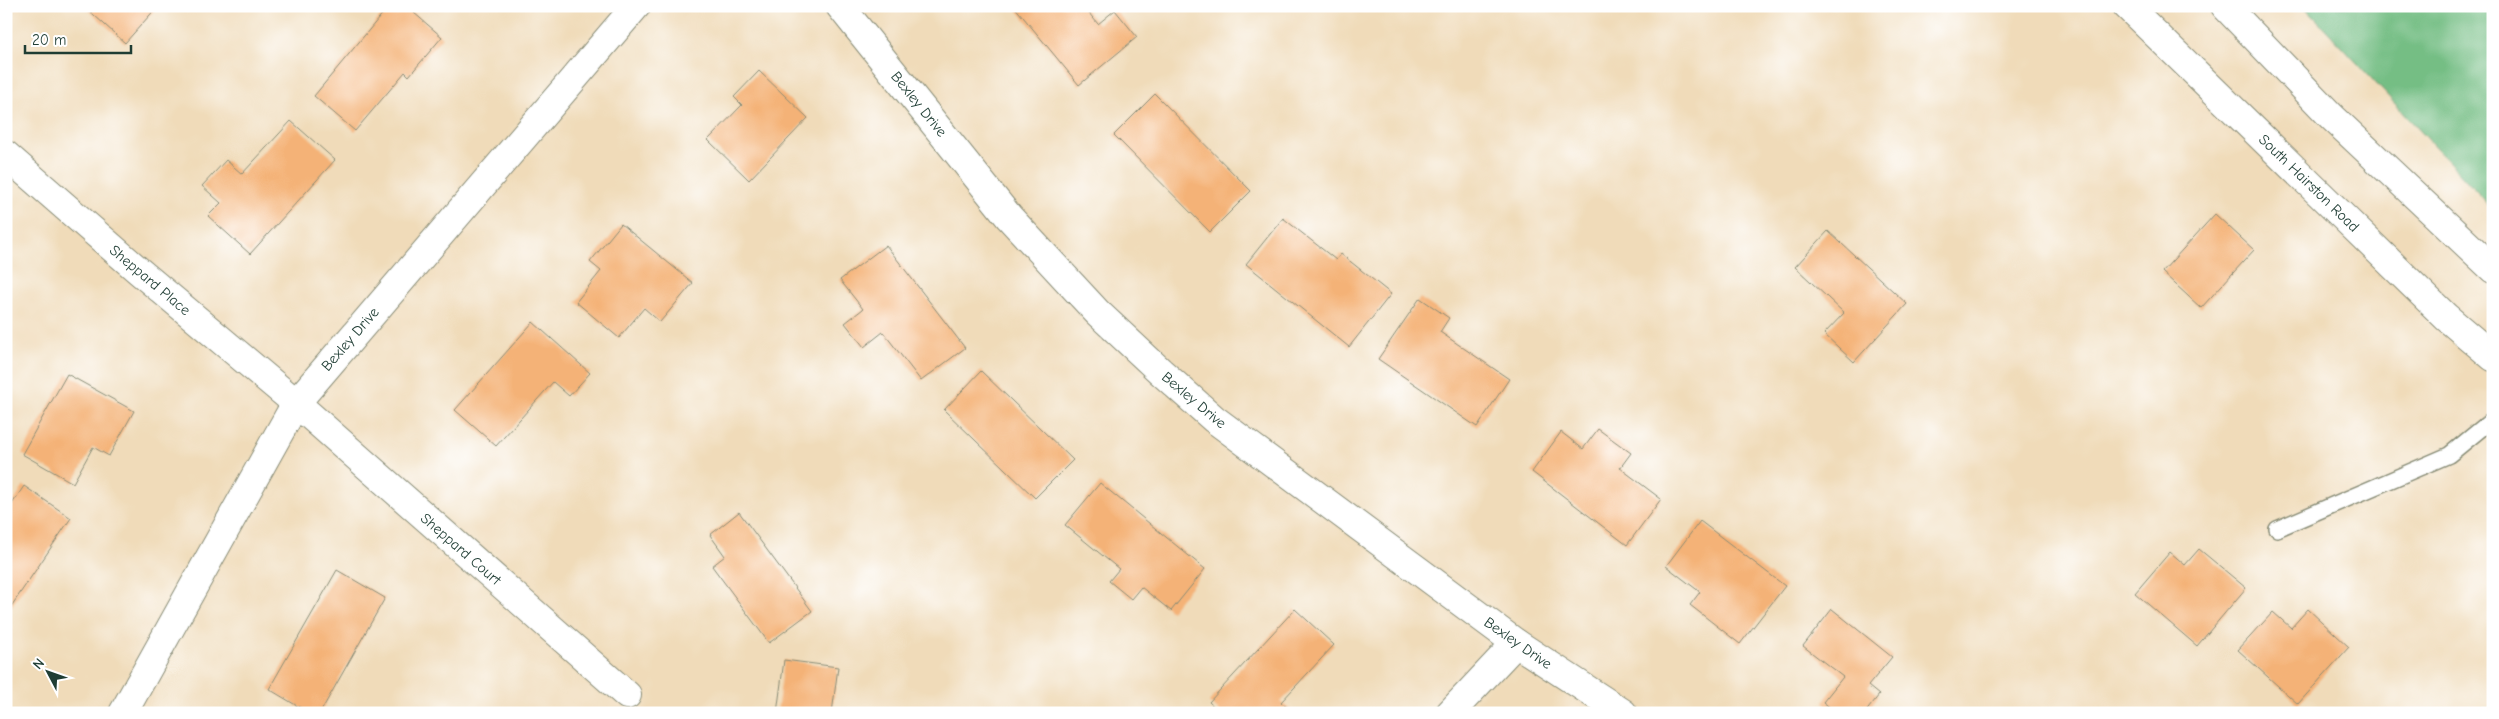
<svg xmlns="http://www.w3.org/2000/svg" width="2499" height="719" font-family="'Comic Neue',sans-serif">
<style>
.forest{fill:#74be84;stroke:#4a7e5c}
.building{fill:#f4b277}
.lines{fill:none;stroke-linecap:round;stroke-linejoin:round}
.service-casing{stroke:#888c76;stroke-width:18}
.minor-casing{stroke:#888c76;stroke-width:30}
.primary-casing{stroke:#888c76;stroke-width:30}
.service{stroke:#fff;stroke-width:15}
.minor{stroke:#fff;stroke-width:28}
.primary{stroke:#fff;stroke-width:28}
.labels{text-anchor:middle;stroke-width:5;stroke-linejoin:round;paint-order:stroke}
.street-label{font-size:15px;fill:#1f3d34;stroke:#fff}
</style>
<rect width="100%" height="100%" fill="#fff"/>
<filter id="ink" filterUnits="userSpaceOnUse"><feTurbulence type="fractalNoise" baseFrequency=".02" numOctaves="2"/><feDisplacementMap in="SourceGraphic" scale="10" xChannelSelector="R" yChannelSelector="G"/><feConvolveMatrix kernelMatrix="1 2 1 2 8 2 1 2 1" color-interpolation-filters="sRGB"/></filter>
<filter id="wash" filterUnits="userSpaceOnUse"><feTurbulence type="fractalNoise" baseFrequency=".0096" numOctaves="4" result="noise"/><feDisplacementMap in="SourceGraphic" scale="20" xChannelSelector="R" yChannelSelector="G"/><feGaussianBlur stdDeviation="1.12" result="paint"/><feColorMatrix in="noise" values="0 0 0 0 0 0 0 0 0 0 0 0 0 0 0 0 0 1.4 0 .05"/><feComposite in="paint" operator="in"/></filter>
<g filter="url(#wash)">
<rect width="100%" height="100%" fill="#f0dbb9"/>
<polygon class="forest" points="2304,6 2493,6 2493,209"/>
<g id="blocks">
<g class="building">
<polygon points="84,6 158,6 125,43"/>
<polygon points="389,6 406,6 442,37 409,76 405,72 355,131 314,96"/>
<polygon points="1014,6 1083,6 1098,24 1115,10 1137,37 1079,85"/>
<polygon points="759,71 808,118 749,180 708,140 742,105 734,97"/>
<polygon points="1155,94 1251,191 1210,232 1114,135"/>
<polygon points="291,121 335,160 250,254 208,216 221,203 202,186 226,160 242,174"/>
<polygon points="2215,214 2254,250 2201,308 2162,272"/>
<polygon points="1283,218 1336,260 1341,254 1391,294 1349,347 1246,264"/>
<polygon points="621,224 693,283 660,322 644,308 619,338 576,302 601,271 590,262"/>
<polygon points="1828,231 1907,304 1854,362 1824,334 1844,313 1795,267"/>
<polygon points="886,245 965,348 921,381 883,332 864,347 845,323 863,309 840,280"/>
<polygon points="1420,298 1449,318 1440,332 1509,379 1477,427 1378,359"/>
<polygon points="533,322 590,373 569,396 553,382 496,446 455,410"/>
<polygon points="981,371 1073,460 1035,498 944,410"/>
<polygon points="67,374 134,411 109,456 93,447 73,483 22,454"/>
<polygon points="1598,429 1631,453 1620,468 1661,499 1627,545 1532,472 1561,432 1583,449"/>
<polygon points="1100,483 1205,569 1171,611 1141,587 1131,599 1109,581 1119,569 1065,525"/>
<polygon points="24,486 71,518 6,614 6,513"/>
<polygon points="739,512 812,611 769,643 712,566 725,556 710,535"/>
<polygon points="1700,521 1785,586 1740,644 1690,605 1700,592 1666,566"/>
<polygon points="2199,549 2246,588 2197,646 2135,593 2170,552 2185,565"/>
<polygon points="337,570 385,598 320,713 309,713 269,689"/>
<polygon points="1295,609 1334,645 1281,702 1293,713 1221,713 1209,702"/>
<polygon points="1832,609 1892,657 1868,686 1879,695 1865,713 1837,713 1823,702 1843,677 1803,646"/>
<polygon points="2308,609 2349,647 2298,704 2238,650 2273,612 2291,628"/>
<polygon points="784,660 838,667 832,713 777,713"/>
</g>
</g>
</g>
<g filter="url(#ink)">
<use href="#blocks" fill-opacity="0" stroke="#888c76" stroke-width="1"/>
<g class="lines">
<g class="service-casing">
<polyline id="service" points="2277,529 2449,455 2493,419"/>
</g>
<g class="minor-casing">
<g id="minor">
<polyline points="840,6 1009,217 1097,312 1160,371 1214,419 1516,643 1623,713"/>
<polyline points="6,155 139,271 296,403 627,695"/>
<polyline points="123,713 296,403 636,6"/>
<polyline points="1450,713 1516,643"/>
</g>
</g>
<g class="primary-casing">
<g id="primary">
<polyline points="2127,6 2446,317 2493,357"/>
<polyline points="2225,6 2332,117 2493,269"/>
</g>
</g>
<use href="#service" class="service"/>
<use href="#minor" class="minor"/>
<use href="#primary" class="primary"/>
</g>
</g>
<g class="labels">
<g class="street-label">
<text transform="translate(919 104) rotate(51)" y="5">Bexley Drive</text>
<text transform="translate(2309 183) rotate(44)" y="5">South Hairston Road</text>
<text transform="translate(150 280) rotate(40)" y="5">Sheppard Place</text>
<text transform="translate(350 339) rotate(-49)" y="5">Bexley Drive</text>
<text transform="translate(1194 400) rotate(40)" y="5">Bexley Drive</text>
<text transform="translate(461 549) rotate(41)" y="5">Sheppard Court</text>
<text transform="translate(1518 643) rotate(35)" y="5">Bexley Drive</text>
</g>
</g>
<rect width="2499" height="719" fill="none" stroke="#fff" stroke-width="25"/>
<g transform="translate(48 672) rotate(311)" stroke="#ffffff" stroke-width="4" paint-order="stroke">
<path d="M0-4L9 19L0 12L-9 19Z" fill="#1f3d34"/>
<text y="-8" font-size="14" font-weight="bold" text-anchor="middle" fill="#1f3d34">N</text>
</g>
<path d="M25 45v8h106v-8" fill="none" stroke="#1f3d34" stroke-width="2.5"/>
<text x="32" y="45" font-size="15" fill="#1f3d34" stroke="#ffffff" stroke-width="4" paint-order="stroke">20 m</text>
</svg>
